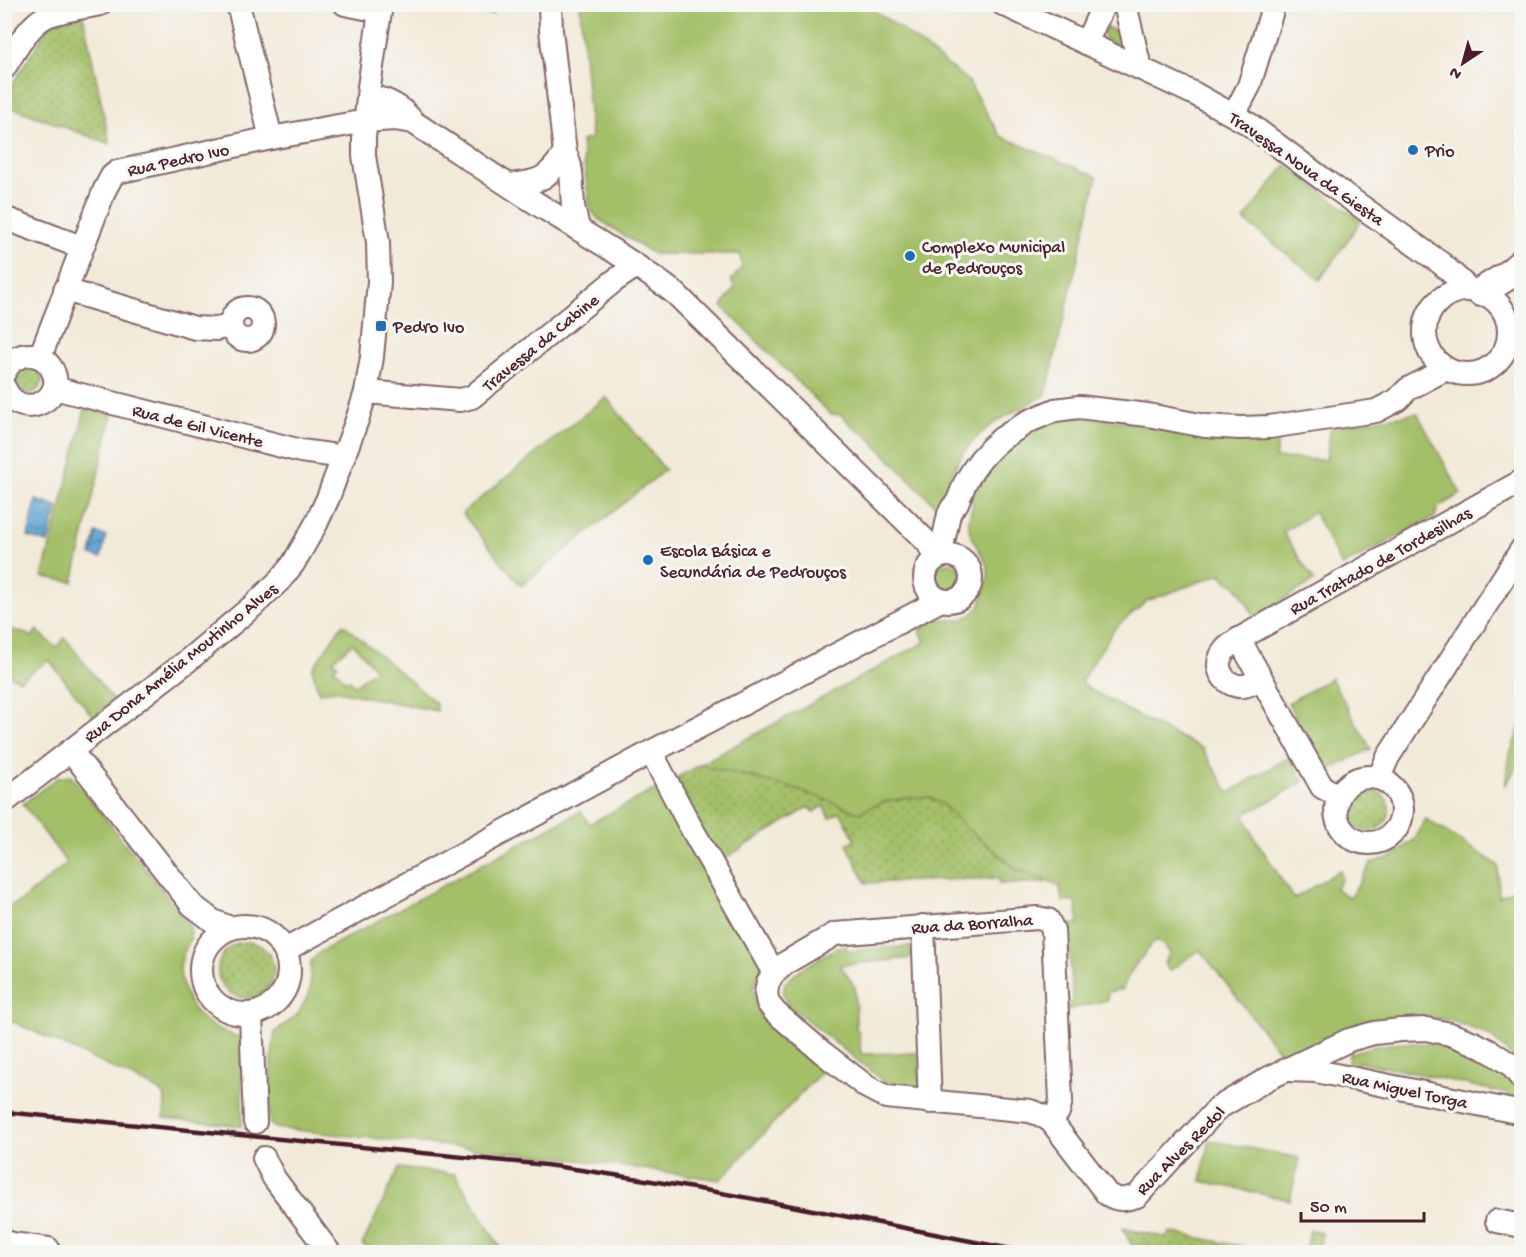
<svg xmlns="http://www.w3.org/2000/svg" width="1526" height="1257" font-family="'Gochi Hand',sans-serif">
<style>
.grass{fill:#a3c067;stroke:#767049;stroke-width:1.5;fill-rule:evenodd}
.garden{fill:url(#garden-dots);stroke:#767049;stroke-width:1.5}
.water{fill:url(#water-waves);stroke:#52607e;stroke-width:1.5}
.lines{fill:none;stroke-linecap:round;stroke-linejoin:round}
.minor-casing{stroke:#856668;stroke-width:26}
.major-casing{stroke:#856668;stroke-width:32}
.minor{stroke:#fff;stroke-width:22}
.major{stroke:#fff;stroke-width:28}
.rail{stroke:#4a1f2b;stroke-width:4.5}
.poi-dot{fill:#1f6fb2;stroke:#f6f6f2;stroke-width:2}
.labels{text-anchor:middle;stroke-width:6;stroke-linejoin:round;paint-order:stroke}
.poi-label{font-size:18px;fill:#4a1f2b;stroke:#f6f6f2;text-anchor:start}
.street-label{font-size:18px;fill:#4a1f2b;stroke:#f6f6f2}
</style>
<defs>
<pattern id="garden-dots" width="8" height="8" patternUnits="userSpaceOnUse" patternTransform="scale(1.5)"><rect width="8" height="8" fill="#a3c067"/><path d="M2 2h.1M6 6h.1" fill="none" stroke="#879b55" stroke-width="1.8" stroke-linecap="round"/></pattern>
<pattern id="water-waves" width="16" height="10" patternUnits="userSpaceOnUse" patternTransform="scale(1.5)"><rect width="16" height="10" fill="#5ba1d1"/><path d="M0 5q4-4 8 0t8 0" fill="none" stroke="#4d83aa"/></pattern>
</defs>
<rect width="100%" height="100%" fill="#f6f6f2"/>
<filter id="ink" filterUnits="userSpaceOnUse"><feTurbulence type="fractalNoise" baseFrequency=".0167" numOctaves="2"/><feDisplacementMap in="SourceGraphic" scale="12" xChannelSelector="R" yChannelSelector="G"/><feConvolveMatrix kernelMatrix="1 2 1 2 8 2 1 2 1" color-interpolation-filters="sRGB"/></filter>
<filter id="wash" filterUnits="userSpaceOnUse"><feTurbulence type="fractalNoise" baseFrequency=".008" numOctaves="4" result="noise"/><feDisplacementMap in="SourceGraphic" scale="24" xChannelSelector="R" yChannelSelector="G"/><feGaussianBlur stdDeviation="1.35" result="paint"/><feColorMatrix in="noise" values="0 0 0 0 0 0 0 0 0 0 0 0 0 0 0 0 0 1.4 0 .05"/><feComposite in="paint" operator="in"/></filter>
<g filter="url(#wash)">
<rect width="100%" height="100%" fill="#f2ead8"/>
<g class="grass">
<path d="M 580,5 L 866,5 L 900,28 L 968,81 L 1000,136 L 1097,177 L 1046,395 C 1020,409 990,421 971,443 C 956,459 949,482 942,502 L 939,507 L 936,506 L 866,435 L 854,428 L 841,415 L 830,414 L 722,306 L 735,287 L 731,281 L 742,267 L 740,254 L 653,254 L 598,219 L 590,209 L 581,141 L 591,138 Z"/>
<path d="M 1105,27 L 1122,33 C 1122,39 1124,44 1118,46 C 1106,41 1100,41 1105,27 Z"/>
<polygon points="1286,165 1361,221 1320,280 1244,220"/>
<polygon points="606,397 665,470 521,586 462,513"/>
<polygon points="85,408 112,415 73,582 42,577 79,436"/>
<path d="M 1417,413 L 1461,494 L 1438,507 L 1435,517 L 1342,566 L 1314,512 L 1283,532 L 1314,581 L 1255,617 L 1235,584 L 1227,582 L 1221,574 L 1147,601 L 1115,628 L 1081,681 L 1088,688 L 1145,720 L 1202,748 L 1229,793 L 1255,777 L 1290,757 L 1303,782 L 1266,803 L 1244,814 L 1253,835 L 1294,899 L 1340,870 L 1342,878 L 1336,889 L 1350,898 L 1371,863 L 1391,857 L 1415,839 L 1426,819 L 1498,865 L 1499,897 L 1521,886 L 1521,1066 C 1511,1057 1502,1045 1491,1037 C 1485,1032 1474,1030 1466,1026 C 1403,1001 1341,1031 1284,1058 L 1200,950 L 1169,971 L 1164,963 L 1170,953 L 1164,946 L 1156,940 C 1143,956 1129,969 1123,989 L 1108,992 L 1107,1000 L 1063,1011 L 1073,1000 L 1068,939 L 1061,937 L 1061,928 L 1079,923 L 1076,902 L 1063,901 L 1059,885 L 1016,869 L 963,825 L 942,804 L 884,802 L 858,813 C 808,790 753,777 699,765 L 925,642 L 919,629 L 937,619 L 961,620 L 971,615 L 981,605 C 982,592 990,582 988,569 C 984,552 967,540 969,522 C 969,516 972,509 973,503 L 970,499 C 975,489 978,477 984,469 C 1000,449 1029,430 1053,422 C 1060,419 1068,418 1076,417 L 1273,435 L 1278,441 L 1275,458 L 1326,460 L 1331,427 Z"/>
<circle cx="948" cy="578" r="15"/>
<path d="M 343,624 L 436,703 L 437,711 L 332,690 L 319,693 L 312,669 ZM 353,643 L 375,669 L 354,686 L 350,680 L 345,681 L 334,668 L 338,665 L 333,660 Z"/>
<path d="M 5,626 C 14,632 23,631 32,637 L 37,630 L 56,648 L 65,638 L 113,700 L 94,718 L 49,660 L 20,680 L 5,674 Z"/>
<polygon points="1331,678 1371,749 1325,772 1288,703"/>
<polygon points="1521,724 1521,759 1505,786 1510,754"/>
<path d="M 71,776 L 153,878 L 190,927 C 193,939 185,947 182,958 C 176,976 187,1005 201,1017 C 212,1028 227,1034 242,1038 L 242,1126 L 164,1118 L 165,1097 L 159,1090 L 5,1018 L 5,909 L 21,901 L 67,863 L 23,804 L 57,778 Z"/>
<polygon points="660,787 763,967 753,988 761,1017 824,1069 720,1180 564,1158 276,1128 269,1123 271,1062 275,1032 298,1014 310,991 311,961 320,952 581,811 589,824"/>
<polygon points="846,946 848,951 910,946 912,958 840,965 855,987 856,1027 859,1034 861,1054 918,1053 921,1088 887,1084 787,1004 783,993 785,983 801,969 838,947"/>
<polygon points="1406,1043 1435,1044 1474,1058 1510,1076 1520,1091 1516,1103 1508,1101 1508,1094 1434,1077 1359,1062 1357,1070 1348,1069 1349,1053 1380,1045"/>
<polygon points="1209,1140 1299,1158 1290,1200 1201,1181"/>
<polygon points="399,1168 455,1174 503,1252 379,1252 362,1245"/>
</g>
<g class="garden">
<polygon points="466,5 493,5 493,14 466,13"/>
<polygon points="83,15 110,144 5,105 4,97 51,23"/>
<circle cx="29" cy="380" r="13"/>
<path d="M 699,765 C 753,777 808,790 858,813 L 884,802 L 905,798 L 929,797 L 942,804 L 963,825 L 1016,869 L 1045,880 L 1045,883 L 999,884 L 998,878 L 866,883 L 847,844 L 855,839 L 840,812 L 830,818 L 823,806 L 814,812 L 809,807 L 719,862 L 676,778 Z"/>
<circle cx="1368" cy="810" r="21"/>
<circle cx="246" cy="970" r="28"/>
<polygon points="1122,1228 1164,1237 1169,1235 1170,1232 1270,1252 1138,1252 1134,1249"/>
<polygon points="1310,1230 1322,1232 1319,1252 1305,1252"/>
</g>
<g class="water">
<polygon points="36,500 57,506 48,543 28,537"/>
<polygon points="96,533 106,536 101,558 91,555"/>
</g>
</g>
<g filter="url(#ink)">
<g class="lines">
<g class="minor-casing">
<g id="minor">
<polyline points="238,4 271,138"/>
<polyline points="345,4 380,11"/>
<path d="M 550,4 L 551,30 L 565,153 C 574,170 571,187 573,205 C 574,213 577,221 578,229"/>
<polyline points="1003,4 1195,94 1249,124 1324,180 1442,264 1470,290"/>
<polyline points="1125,4 1140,68"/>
<polyline points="1086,43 1104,4"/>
<path d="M 4,68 C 15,51 28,26 45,17 C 60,10 83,8 100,4"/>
<path d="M 367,110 L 374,102 L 381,99 C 394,103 405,111 413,122 C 459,152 505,184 552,213 C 594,239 637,264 676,294 L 928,543 L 936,558"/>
<polyline points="1234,115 1249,86 1274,4"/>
<path d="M 510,185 C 541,182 547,179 565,153"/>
<polyline points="4,218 81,247"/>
<circle cx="1467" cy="332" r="42"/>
<polyline points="65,290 195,328 216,329 231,326"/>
<circle cx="247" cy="324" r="16"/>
<polyline points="40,357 105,189 112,176 117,172 271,138 366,121 394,119 413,122"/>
<path d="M 4,373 C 9,362 17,355 30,355 C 37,355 45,359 50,366 C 72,397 20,426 4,387"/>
<polyline points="54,388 301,451 344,457"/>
<polyline points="366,392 460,400 472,397 614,281 636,266"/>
<circle cx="948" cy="578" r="23"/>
<polyline points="940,556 949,514 952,508 957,503 965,483 973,470 981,459 991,448 1001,439 1027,422 1055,410 1079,407 1148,415 1205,426 1241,428 1269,427 1376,411 1397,400 1408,389 1446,369"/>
<path d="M 1239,639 C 1231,644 1223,649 1220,659 C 1215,673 1229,688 1244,686 C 1250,685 1256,681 1261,678"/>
<polyline points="71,751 192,905 213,921 230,928"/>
<polyline points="651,752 688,822 774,973"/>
<circle cx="1369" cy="810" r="33"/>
<polyline points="1379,778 1388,757 1522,549"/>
<polyline points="1339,796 1322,787 1239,639 1522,481"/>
<polyline points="4,802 186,662 254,605 281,579 293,564 316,524 328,498 357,420 366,392 372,357 379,282 378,242 364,156 364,138 369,87 381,4"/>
<circle cx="245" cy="970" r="44"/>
<polyline points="923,926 930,1102"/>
<polyline points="285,950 651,752 941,600"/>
<polyline points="251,1015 255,1122"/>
<polyline points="1289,1070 1316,1071 1522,1113"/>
<path d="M 1051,1121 L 1058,1112 L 1061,1100 L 1053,930 L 1048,920 L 1037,918 L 835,934 L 787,962 L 774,973 L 768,982 L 766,993 L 768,1003 L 775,1012 L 823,1053 L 867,1087 L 886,1097 L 1030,1111 L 1041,1115 L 1051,1121 L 1107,1194 C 1118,1201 1124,1200 1137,1196 L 1218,1108 L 1269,1078 L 1349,1040 L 1374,1033 L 1401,1030 L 1426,1029 L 1450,1034 L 1474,1043 L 1493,1053 L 1511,1065 L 1522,1079"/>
<polyline points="264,1158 274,1178 329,1252"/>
<polyline points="1497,1221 1522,1226"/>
<polyline points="4,1241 12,1244 48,1249 49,1252"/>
</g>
</g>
<g class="major-casing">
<polyline id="major" points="1481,292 1507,276 1522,263"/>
</g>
<use href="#minor" class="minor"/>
<use href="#major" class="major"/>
<path class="rail" d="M 4,1112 L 546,1165 C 708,1187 867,1221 1027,1252"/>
</g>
</g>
<g class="poi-dot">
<circle cx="1413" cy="150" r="6"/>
<circle cx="910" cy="256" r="6"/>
<rect x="375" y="320" width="12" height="12" rx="3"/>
<circle cx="648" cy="560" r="6"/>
</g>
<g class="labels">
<g class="poi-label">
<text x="1425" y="156">Prio</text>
<text x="922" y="252">Complexo Municipal<tspan x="922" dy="21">de Pedrouços</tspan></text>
<text x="393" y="332">Pedro Ivo</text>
<text x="660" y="556">Escola Básica e<tspan x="660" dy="21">Secundária de Pedrouços</tspan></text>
</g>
<g class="street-label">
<text transform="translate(178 159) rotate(-12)" y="6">Rua Pedro Ivo</text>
<text transform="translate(1307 168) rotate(35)" y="6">Travessa Nova da Giesta</text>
<text transform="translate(540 342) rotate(-39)" y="6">Travessa da Cabine</text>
<text transform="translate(198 425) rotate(14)" y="6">Rua de Gil Vicente</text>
<text transform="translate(1380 560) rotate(-29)" y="6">Rua Tratado de Tordesilhas</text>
<text transform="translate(180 662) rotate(-39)" y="6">Rua Dona Amélia Moutinho Alves</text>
<text transform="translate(972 923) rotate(-4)" y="6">Rua da Borralha</text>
<text transform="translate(1405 1089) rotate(12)" y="6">Rua Miguel Torga</text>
<text transform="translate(1180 1150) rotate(-45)" y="6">Rua Alves Redol</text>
</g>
</g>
<rect width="1526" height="1257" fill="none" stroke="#f6f6f2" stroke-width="24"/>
<g transform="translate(1463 63) rotate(216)" stroke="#f6f6f2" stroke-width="4.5" paint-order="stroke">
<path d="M0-4.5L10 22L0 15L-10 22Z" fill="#4a1f2b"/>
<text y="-9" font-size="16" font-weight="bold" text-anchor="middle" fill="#4a1f2b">N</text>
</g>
<path d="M1301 1212v9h123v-9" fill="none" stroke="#4a1f2b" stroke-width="3"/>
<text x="1310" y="1212" font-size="18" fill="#4a1f2b" stroke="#f6f6f2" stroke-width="4.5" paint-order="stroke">50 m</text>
</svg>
